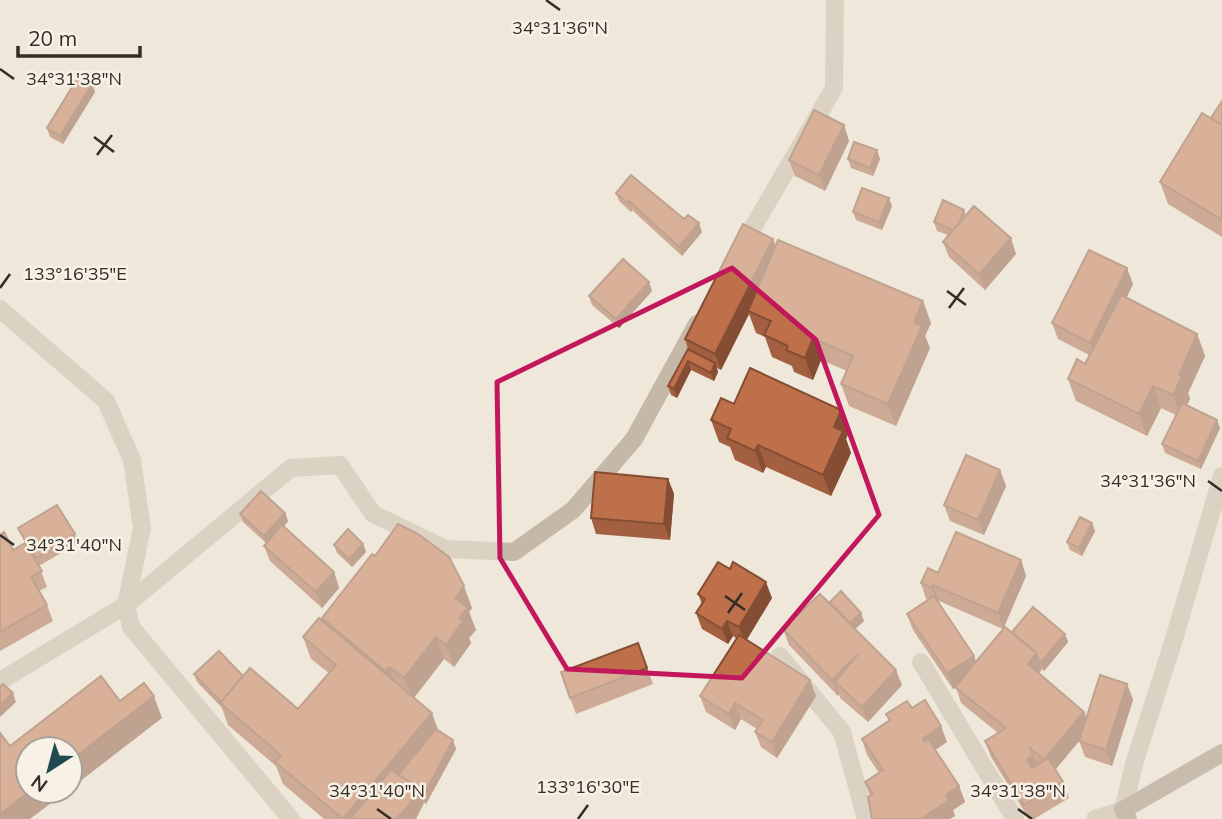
<svg xmlns="http://www.w3.org/2000/svg" width="1222" height="819" font-family="Mulish,sans-serif">
<style>
.lines{fill:none;stroke-linecap:round;stroke-linejoin:round}
.minor{stroke:#c6b8a7;stroke-width:18}
.secondary{stroke:#9a8778;stroke-width:18}
.wall{fill:#a36040}
.shaded-wall{fill:#854e34}
.building{fill:#be704a;stroke:#854e34;stroke-width:2}
.marked{fill:none;stroke:#c2185b;stroke-width:5;stroke-linejoin:round}
.ticks{fill:none;stroke:#332c27;stroke-width:2.5}
.ticks-label{font-size:18px;text-anchor:middle;fill:#332c27;stroke:#f8f1e6;stroke-width:5;stroke-linejoin:round;paint-order:stroke}
</style>
<rect width="100%" height="100%" fill="#efe7da"/>
<g class="lines">
<g class="minor">
<polyline points="741,248 834,88 835,0"/>
<polyline points="0,309 106,401 132,460 142,528 126,605 131,627 291,819"/>
<polyline points="780,656 842,732 866,819"/>
<polyline points="921,662 1015,819"/>
<polyline points="0,681 126,605 291,468 340,465 373,514 446,549 514,552 573,510 634,439 697,324"/>
<polyline points="1095,819 1123,810 1134,764 1174,639 1222,476"/>
</g>
<polyline class="secondary" points="1128,819 1123,810 1222,753"/>
</g>
<g class="wall">
<polygon points="92,84 95,92 63,144 50,137 47,128"/>
<polygon points="1222,101 1222,237 1168,204 1160,182 1211,118"/>
<polygon points="844,125 849,141 825,191 795,176 789,160"/>
<polygon points="848,159 880,159 873,176 851,168"/>
<polygon points="616,193 684,219 702,232 682,256 632,210 631,212 619,201"/>
<polygon points="892,206 882,230 856,220 853,212"/>
<polygon points="964,210 966,215 1016,254 985,290 949,257 943,242 948,235 937,231 934,222"/>
<polygon points="775,246 931,323 925,336 930,348 896,426 849,406 841,384 847,371 821,360 813,380 794,372 792,366 772,357 765,337 756,333 749,314 721,370 717,368 718,372 714,381 691,370 677,398 671,395 668,386 688,349 685,339"/>
<polygon points="1133,284 1127,297 1197,334 1205,356 1188,393 1190,399 1187,405 1217,420 1220,428 1201,469 1165,453 1162,444 1176,415 1161,408 1147,436 1076,401 1068,379 1085,364 1089,355 1058,339 1052,323"/>
<polygon points="652,291 619,328 592,305 589,296"/>
<polygon points="734,404 841,410 849,432 846,439 851,453 831,496 766,467 763,473 735,460 730,447 719,442 711,420"/>
<polygon points="1000,470 1006,486 984,535 950,521 944,505"/>
<polygon points="668,479 674,494 670,540 596,534 591,518"/>
<polygon points="285,513 288,521 284,527 334,572 339,588 322,608 270,561 264,546 266,543 243,522 240,514"/>
<polygon points="1092,523 1095,531 1082,556 1070,550 1067,542"/>
<polygon points="18,528 75,534 78,543 39,566 47,587 39,591 47,605 53,621 0,651 0,535 13,550 25,543"/>
<polygon points="363,544 366,552 352,567 337,553 334,545"/>
<polygon points="1021,560 1026,576 1003,629 939,601 938,602 976,662 1012,632 1065,634 1068,642 1044,671 1042,669 1039,674 1084,712 1086,718 1127,684 1133,700 1112,766 1085,757 1079,741 1055,770 1063,782 1069,798 1034,819 1029,819 991,757 985,741 998,733 961,703 956,687 953,689 913,630 907,614 928,600 926,599 921,583 938,573"/>
<polygon points="698,594 772,598 746,640 816,696 777,758 761,747 755,732 757,729 741,719 735,730 706,712 700,696 737,639 733,636 728,644 702,629 696,613 702,604"/>
<polygon points="830,602 864,621 855,629 902,685 868,722 840,698 839,694 838,696 789,645 783,629 831,605"/>
<polygon points="472,608 469,612 476,630 469,638 471,643 454,667 444,659 414,698 438,731 456,749 426,804 423,802 416,819 324,819 283,784 276,766 228,725 222,708 197,682 194,674 243,676 298,709 329,673 311,659 303,637 323,621 322,618"/>
<polygon points="638,643 653,684 576,714 561,672"/>
<polygon points="912,708 947,742 935,750 959,786 965,802 953,810 955,816 870,796 865,782 879,773 867,755 862,739 889,721 886,714"/>
</g>
<g class="shaded-wall">
<polygon points="92,84 95,92 63,144 60,136"/>
<polygon points="844,125 849,141 825,191 819,175"/>
<polygon points="877,150 880,159 873,176 870,168"/>
<polygon points="889,198 892,206 882,230 879,222"/>
<polygon points="629,201 632,210 631,212 628,203"/>
<polygon points="699,223 702,232 682,256 679,247"/>
<polygon points="1011,238 1016,254 985,290 979,274"/>
<polygon points="773,239 779,255 748,311 749,314 721,370 715,354"/>
<polygon points="1127,268 1133,284 1096,358 1090,343"/>
<polygon points="649,282 652,291 619,328 616,319"/>
<polygon points="923,301 931,323 925,336 930,348 896,426 888,404 914,322"/>
<polygon points="1197,334 1205,356 1188,393 1190,399 1181,417 1173,395 1179,375"/>
<polygon points="813,338 821,360 813,380 805,358"/>
<polygon points="688,361 691,370 677,398 674,389"/>
<polygon points="715,363 718,372 714,381 711,373"/>
<polygon points="1153,386 1161,408 1147,436 1139,414"/>
<polygon points="841,410 849,432 846,439 851,453 831,496 823,475 834,427"/>
<polygon points="1217,420 1220,428 1201,469 1198,461"/>
<polygon points="758,445 766,467 763,473 755,451"/>
<polygon points="1000,470 1006,486 984,535 978,520"/>
<polygon points="668,479 674,494 670,540 664,524"/>
<polygon points="285,513 288,521 267,545 264,536"/>
<polygon points="1092,523 1095,531 1082,556 1079,548"/>
<polygon points="363,544 366,552 352,567 349,559"/>
<polygon points="1021,560 1026,576 1003,629 998,613"/>
<polygon points="334,572 339,588 322,608 316,592"/>
<polygon points="766,582 772,598 745,643 739,627"/>
<polygon points="933,585 939,601 938,604 932,588"/>
<polygon points="464,586 472,608 469,612 476,630 469,638 471,643 454,667 446,645 459,618 455,598"/>
<polygon points="861,613 864,621 853,631 850,623"/>
<polygon points="727,621 733,636 728,644 722,629"/>
<polygon points="1065,634 1068,642 1044,671 1041,662"/>
<polygon points="436,637 444,659 412,700 404,678"/>
<polygon points="859,653 835,682 839,694 838,696 832,680"/>
<polygon points="1036,653 1042,669 1033,680 1028,664"/>
<polygon points="974,656 980,671 953,689 947,673"/>
<polygon points="389,667 397,689 393,693 385,671"/>
<polygon points="896,670 902,685 868,722 862,707"/>
<polygon points="810,680 816,696 777,758 772,742"/>
<polygon points="1127,684 1133,700 1112,766 1106,750"/>
<polygon points="13,693 16,702 0,717 0,705"/>
<polygon points="154,696 162,718 70,789 70,761"/>
<polygon points="735,703 741,719 735,730 729,714"/>
<polygon points="1084,712 1090,728 1050,776 1044,760"/>
<polygon points="432,713 440,735 369,819 343,819"/>
<polygon points="941,726 947,742 929,754 923,739"/>
<polygon points="453,740 456,749 426,804 423,796"/>
<polygon points="1033,755 1039,771 1033,775 1027,759"/>
<polygon points="959,786 965,802 953,810 955,816 950,819 921,819 946,795"/>
<polygon points="418,787 424,803 416,819 396,819"/>
<polygon points="30,791 67,791 30,819 0,819 0,814"/>
</g>
<g class="building">
<polygon points="79,76 92,84 60,136 47,128"/>
<polygon points="1222,101 1222,125 1211,118"/>
<polygon points="814,110 844,125 819,175 789,160"/>
<polygon points="1202,113 1222,125 1222,220 1160,182"/>
<polygon points="854,142 877,150 870,168 848,159"/>
<polygon points="631,175 684,219 688,215 699,223 679,247 629,201 628,203 616,193"/>
<polygon points="862,188 889,198 879,222 853,212"/>
<polygon points="943,200 964,210 959,223 953,230 934,222"/>
<polygon points="974,206 1011,238 979,274 943,242"/>
<polygon points="743,224 773,239 715,354 685,339"/>
<polygon points="778,240 923,301 914,322 922,326 888,404 841,384 853,356 813,338 805,358 786,350 788,346 764,335 771,321 748,311"/>
<polygon points="1089,250 1127,268 1090,343 1052,323"/>
<polygon points="623,259 649,282 616,319 589,296"/>
<polygon points="1121,295 1197,334 1179,375 1182,377 1173,395 1153,386 1139,414 1068,379 1077,359 1085,364"/>
<polygon points="688,349 715,363 711,373 688,361 674,389 668,386"/>
<polygon points="750,368 841,410 834,427 843,431 823,475 758,445 755,451 727,438 731,429 711,420 721,398 734,404"/>
<polygon points="1182,403 1217,420 1198,461 1162,444"/>
<polygon points="966,455 1000,470 978,520 944,505"/>
<polygon points="595,472 668,479 664,524 591,518"/>
<polygon points="261,491 285,513 264,536 240,514"/>
<polygon points="57,505 75,534 36,558 18,528"/>
<polygon points="1080,517 1092,523 1079,548 1067,542"/>
<polygon points="398,524 418,534 449,557 464,586 455,598 468,608 459,618 463,621 446,645 436,637 404,678 389,667 385,671 322,618 372,554 375,556"/>
<polygon points="282,525 334,572 316,592 264,546"/>
<polygon points="348,529 363,544 349,559 334,545"/>
<polygon points="4,532 13,550 25,543 42,571 31,577 47,605 0,632 0,535"/>
<polygon points="956,532 1021,560 998,613 933,585 932,588 921,583 928,568 938,573"/>
<polygon points="718,562 730,569 733,562 766,582 739,627 727,621 722,629 696,613 705,599 698,594"/>
<polygon points="841,591 861,613 850,623 830,602"/>
<polygon points="820,594 896,670 862,707 835,682 859,653 832,680 783,629"/>
<polygon points="934,596 974,656 947,673 907,614"/>
<polygon points="1033,607 1065,634 1041,662 1039,660 1036,653 1012,632"/>
<polygon points="319,618 432,713 343,819 275,762 281,755 220,703 250,668 298,709 336,665 303,637"/>
<polygon points="1005,627 1036,653 1028,664 1084,712 1044,760 1029,747 1033,755 1027,759 1032,768 1048,758 1063,782 1024,805 985,741 1006,728 955,687"/>
<polygon points="739,635 810,680 772,742 755,732 763,720 735,703 729,714 700,696"/>
<polygon points="638,643 647,668 570,698 561,672"/>
<polygon points="219,651 243,676 221,702 194,674"/>
<polygon points="1100,675 1127,684 1106,750 1079,741"/>
<polygon points="101,676 120,701 144,683 154,696 70,761 70,749 28,749 28,791 30,791 0,814 0,733 10,746"/>
<polygon points="3,684 13,693 0,705 0,686"/>
<polygon points="925,700 941,726 923,739 925,742 928,739 959,786 946,795 949,800 921,819 872,819 868,797 873,794 865,782 883,770 862,739 890,720 886,714 907,701 912,708"/>
<polygon points="436,729 453,740 423,796 420,794 418,787 398,775"/>
<polygon points="391,770 418,787 408,807 396,819 350,819"/>
</g>
<path d="M0 0H1222V819H0ZM 732,268 L 816,340 L 879,515 L 742,678 L 567,669 L 500,558 L 497,382 Z" fill="#efe7da" fill-opacity=".55" fill-rule="evenodd"/>
<path class="marked" d="M 732,268 L 816,340 L 879,515 L 742,678 L 567,669 L 500,558 L 497,382 Z"/>
<path class="ticks" d="M 546,0 L 560,10M 0,69 L 14,79M 94,137 L 114,152M 97,155 L 112,135M 0,288 L 10,274M 947,291 L 966,305M 949,308 L 964,288M 1208,481 L 1222,491M 0,535 L 14,545M 725,596 L 745,610M 728,613 L 742,593M 377,809 L 391,819M 1018,809 L 1032,819M 578,819 L 588,805"/>
<g class="ticks-label">
<text x="560" y="34">34°31'36"N</text>
<text x="74" y="85">34°31'38"N</text>
<text x="75" y="280">133°16'35"E</text>
<text x="1148" y="487">34°31'36"N</text>
<text x="74" y="551">34°31'40"N</text>
<text x="588" y="793">133°16'30"E</text>
<text x="377" y="797">34°31'40"N</text>
<text x="1018" y="797">34°31'38"N</text>
</g>
<g transform="translate(49 770) rotate(216)"><circle r="33" fill="#f8f1e6" stroke="#a9a29a" stroke-width="2"/>
<path d="M0-5L12 26L0 18L-12 26Z" fill="#1f4a52"/>
<text y="-10" font-size="19" font-weight="bold" text-anchor="middle" fill="#332c27">N</text>
</g>
<path d="M18 46v10h122v-10" fill="none" stroke="#332c27" stroke-width="3.5"/>
<text x="28" y="46" font-size="21" fill="#332c27" stroke="#f8f1e6" stroke-width="5" paint-order="stroke">20 m</text>
</svg>
